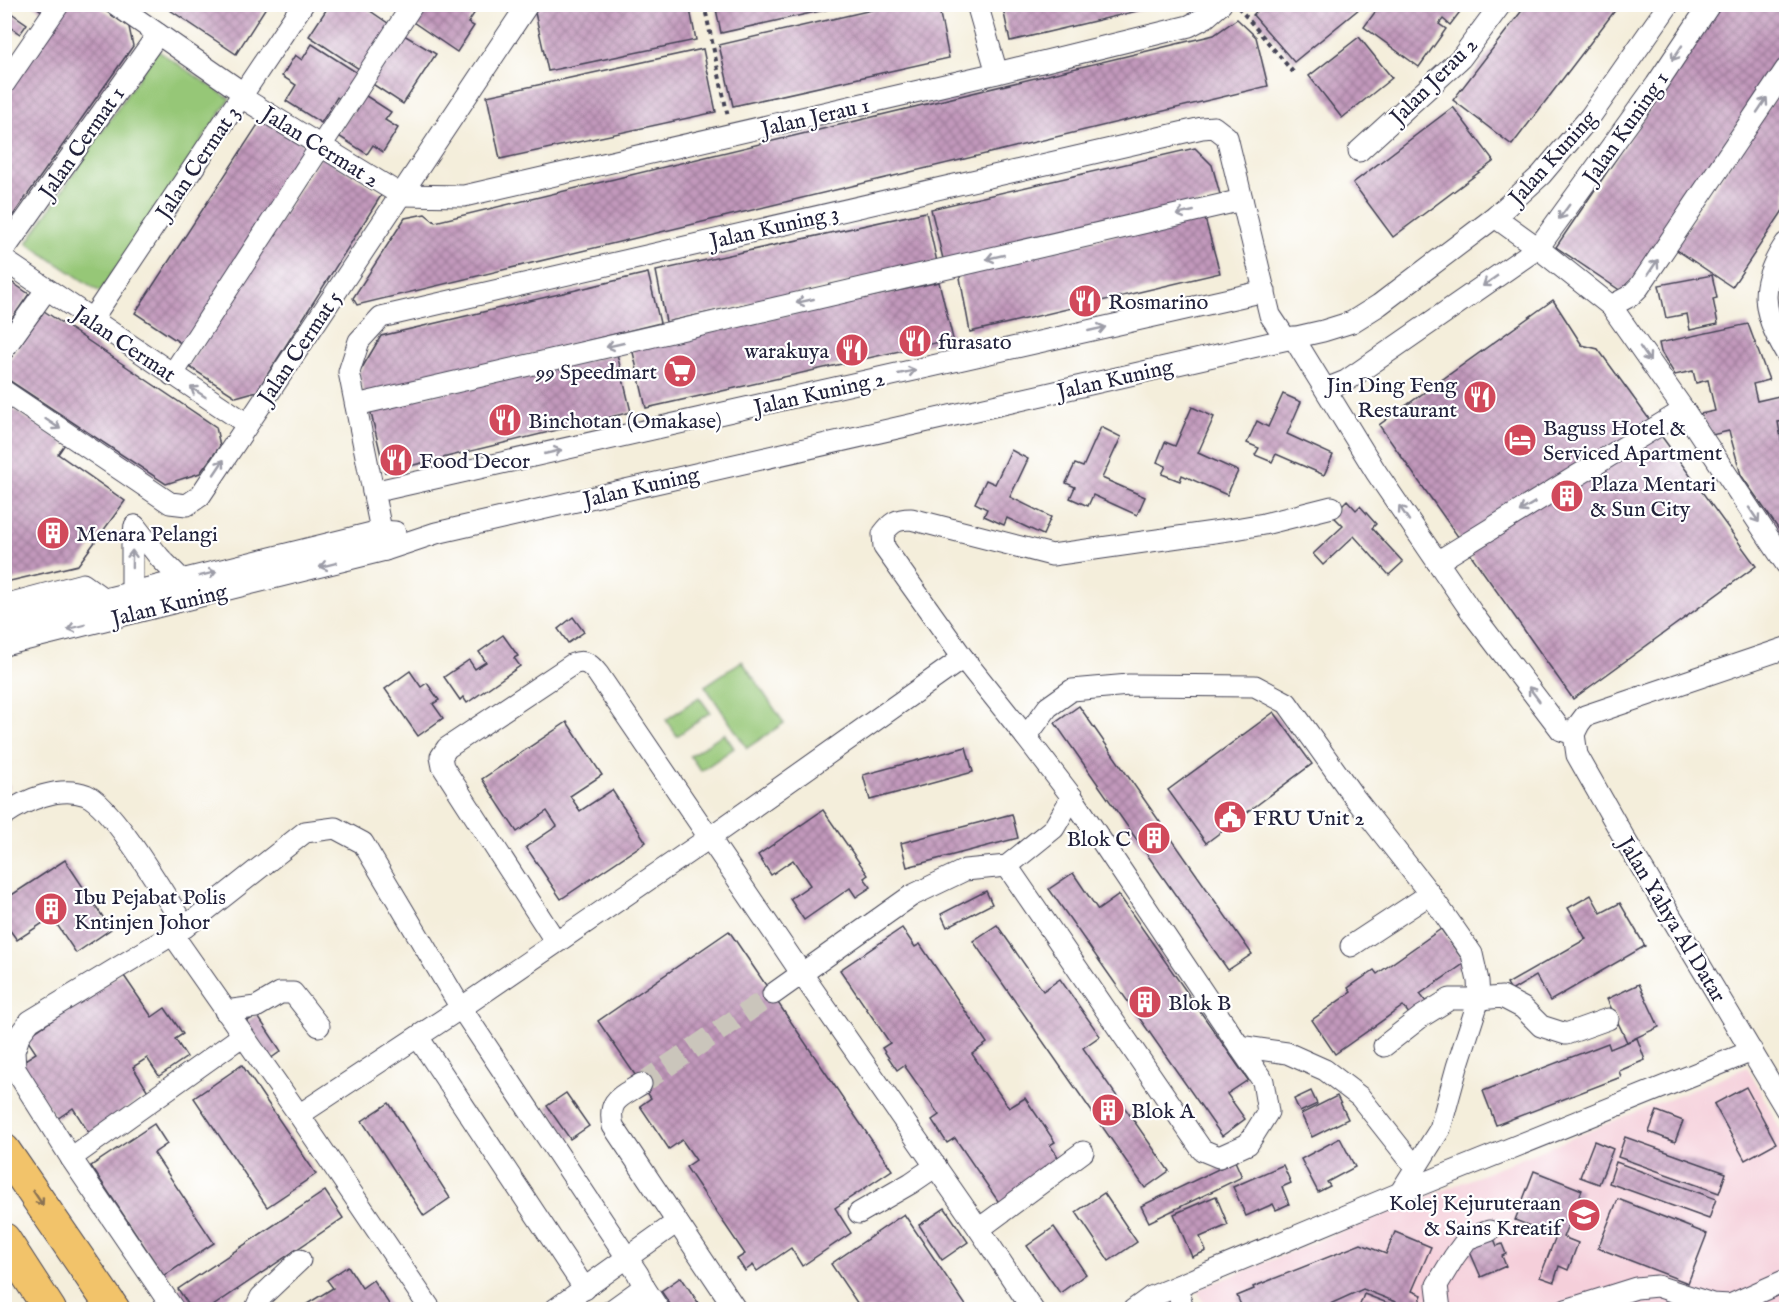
<svg xmlns="http://www.w3.org/2000/svg" width="1791" height="1314" font-family="'IM FELL English',serif">
<style>
.built{fill:#f5cfda}
.green{fill:#96c777;stroke:#5c7459;stroke-width:1.5}
.building{fill:url(#building-cross-hatch)}
.lines{fill:none;stroke-linecap:round;stroke-linejoin:round}
.minor-tunnel{stroke:#cac5bb;stroke-width:21;stroke-dasharray:21 10;stroke-linecap:butt}
.minor-casing{stroke:#424153;stroke-width:23}
.highway-casing{stroke:#424153;stroke-width:34}
.path{stroke:#424153;stroke-width:4;stroke-dasharray:4.5 4.5;stroke-linecap:butt}
.minor{stroke:#fff;stroke-width:21}
.highway{stroke:#f2c36a;stroke-width:32}
.oneway{stroke:#9c9ca7}
.oneway2{stroke:#8a7252}
.labels{text-anchor:middle;stroke-width:4.5;stroke-linejoin:round;paint-order:stroke}
.street-label{font-size:22px;fill:#22223b;stroke:#fff}
.poi-label{font-size:22px;fill:#22223b;stroke:#fff;text-anchor:start}
</style>
<defs>
<pattern id="building-cross-hatch" width="8" height="8" patternUnits="userSpaceOnUse" patternTransform="scale(1.5)"><rect width="8" height="8" fill="#c299bc"/><path d="M0 0l8 8M0 8l8-8" fill="none" stroke="#9d7c9a"/></pattern>
</defs>
<rect width="100%" height="100%" fill="#fff"/>
<filter id="ink" filterUnits="userSpaceOnUse"><feTurbulence type="fractalNoise" baseFrequency=".0167" numOctaves="2"/><feDisplacementMap in="SourceGraphic" scale="12" xChannelSelector="R" yChannelSelector="G"/><feConvolveMatrix kernelMatrix="1 2 1 2 8 2 1 2 1" color-interpolation-filters="sRGB"/></filter>
<filter id="wash" filterUnits="userSpaceOnUse"><feTurbulence type="fractalNoise" baseFrequency=".008" numOctaves="4" result="noise"/><feDisplacementMap in="SourceGraphic" scale="24" xChannelSelector="R" yChannelSelector="G"/><feGaussianBlur stdDeviation="1.35" result="paint"/><feColorMatrix in="noise" values="0 0 0 0 0 0 0 0 0 0 0 0 0 0 0 0 0 1.4 0 .05"/><feComposite in="paint" operator="in"/></filter>
<g filter="url(#wash)">
<rect width="100%" height="100%" fill="#f4eedb"/>
<polygon class="built" points="1747,1067 1786,1140 1786,1307 1781,1309 1208,1310 1197,1290"/>
<g class="green">
<polygon points="157,50 230,99 100,292 27,243"/>
<polygon points="742,661 784,723 747,748 705,686"/>
<polygon points="699,697 710,712 677,736 666,720"/>
<polygon points="724,733 734,748 701,771 690,756"/>
</g>
<g id="blocks">
<g class="building">
<polygon points="32,4 52,4 46,14"/>
<polygon points="65,4 95,4 129,27 133,46 4,228 4,95"/>
<polygon points="161,4 268,4 236,54"/>
<polygon points="330,4 360,4 395,28 365,73 309,36"/>
<polygon points="420,4 480,4 468,23 474,26 457,52 410,20"/>
<polygon points="549,4 689,4 696,40 548,71 534,8"/>
<polygon points="715,4 846,4 847,5 721,33"/>
<polygon points="898,4 938,4 949,58 733,106 719,45"/>
<polygon points="1002,4 1163,4 1163,5 1010,41"/>
<polygon points="1263,4 1365,4 1294,62 1253,15"/>
<polygon points="1381,4 1464,4 1465,5 1450,25 1443,19 1439,24 1446,29 1419,67 1364,27"/>
<polygon points="1527,4 1620,4 1512,145 1453,100"/>
<polygon points="1721,4 1786,4 1786,54 1624,293 1556,247"/>
<polygon points="4,8 27,24 20,34 4,23"/>
<polygon points="1237,19 1256,37 1268,86 357,305 353,298 405,218 425,214 435,222 1214,35"/>
<polygon points="404,35 436,54 403,104 371,83"/>
<polygon points="1359,37 1392,78 1342,118 1309,76"/>
<polygon points="312,44 362,76 342,101 337,97 321,123 286,101 296,85 282,76 295,55 302,60"/>
<polygon points="703,49 716,112 500,159 487,96"/>
<polygon points="1786,81 1786,206 1732,287 1674,248"/>
<polygon points="363,94 391,112 385,120 398,128 383,152 373,145 367,154 337,135"/>
<polygon points="1453,107 1494,161 1393,237 1353,183"/>
<polygon points="263,117 314,151 185,346 135,313"/>
<polygon points="1195,148 1212,165 1221,198 944,263 931,209"/>
<polygon points="321,156 382,194 257,391 236,397 188,366"/>
<polygon points="926,212 937,262 666,322 656,271"/>
<polygon points="1204,215 1220,273 970,332 959,272"/>
<polygon points="648,273 660,323 364,395 359,373 381,336"/>
<polygon points="1712,275 1717,298 1713,299 1718,324 1690,330 1687,314 1666,318 1659,285"/>
<polygon points="4,277 29,294 4,330"/>
<polygon points="939,282 953,339 646,408 632,348"/>
<polygon points="1553,300 1582,345 1598,349 1756,566 1573,699 1379,425"/>
<polygon points="44,311 216,427 220,446 200,473 166,484 4,377 4,367"/>
<polygon points="1748,324 1769,380 1753,384 1757,401 1783,395 1786,400 1786,421 1778,422 1782,444 1786,443 1786,533 1782,534 1741,475 1729,431 1712,435 1700,414 1715,411 1708,380 1696,383 1693,371 1675,375 1661,352 1659,343"/>
<polygon points="617,354 631,412 385,472 370,409"/>
<polygon points="1283,394 1301,402 1287,434 1333,455 1324,475 1276,454 1272,462 1255,455 1259,448 1247,443 1257,421 1268,427"/>
<polygon points="4,403 65,444 58,454 125,501 78,565 6,582 4,581"/>
<polygon points="1192,407 1214,417 1198,453 1238,471 1227,495 1182,475 1180,481 1162,474 1166,466 1157,462 1165,442 1175,446"/>
<polygon points="1101,427 1121,437 1102,478 1145,497 1137,515 1093,495 1088,506 1070,498 1075,487 1066,483 1075,464 1083,467"/>
<polygon points="1011,450 1028,459 1010,497 1051,517 1043,535 1007,518 1004,525 984,516 987,509 975,503 986,480 995,484"/>
<polygon points="1347,500 1356,510 1360,506 1376,524 1372,528 1403,562 1389,575 1354,536 1323,565 1313,554 1343,526 1332,515"/>
<polygon points="573,617 584,632 568,643 558,629"/>
<polygon points="503,635 518,656 514,658 520,666 467,703 463,697 460,700 444,677 469,660 475,669 486,662 479,652"/>
<polygon points="410,671 421,687 427,683 439,700 433,704 443,718 418,736 385,689"/>
<polygon points="1079,706 1252,954 1228,970 1055,723"/>
<polygon points="1274,712 1312,764 1206,843 1168,790"/>
<polygon points="567,722 602,775 570,796 580,811 612,790 646,842 561,899 526,847 557,826 547,811 517,832 482,779"/>
<polygon points="966,747 973,772 870,800 863,775"/>
<polygon points="4,779 10,787 4,791"/>
<polygon points="823,810 868,875 864,878 871,887 856,897 850,888 804,920 790,899 810,885 793,860 771,875 758,855"/>
<polygon points="1012,814 1018,838 907,867 901,843"/>
<polygon points="65,860 111,929 76,953 52,917 17,940 4,922 4,900"/>
<polygon points="1073,873 1098,910 1119,895 1248,1080 1227,1094 1245,1119 1222,1136 1049,889"/>
<polygon points="986,891 992,904 947,927 941,914"/>
<polygon points="1591,895 1601,913 1620,903 1645,946 1550,1001 1536,976 1511,991 1507,984 1586,939 1568,908"/>
<polygon points="997,925 1043,991 1060,979 1100,1036 1083,1048 1169,1171 1145,1188 973,941"/>
<polygon points="902,928 915,947 920,944 987,1043 972,1054 1009,1108 1025,1098 1055,1142 1050,1145 1061,1161 1000,1204 955,1138 947,1143 932,1120 939,1115 904,1065 897,1070 882,1048 890,1043 840,970"/>
<polygon points="1441,929 1465,963 1420,994 1427,1003 1410,1015 1403,1006 1335,1054 1312,1020 1351,992 1348,988 1374,970 1377,974"/>
<polygon points="729,931 892,1170 835,1208 851,1233 802,1266 791,1248 757,1271 753,1265 745,1271 737,1259 745,1254 686,1167 696,1160 682,1140 669,1149 640,1106 651,1098 598,1021"/>
<polygon points="122,973 152,1017 165,1008 183,1034 175,1039 187,1057 159,1076 147,1058 133,1067 149,1093 89,1133 73,1108 57,1119 20,1063 36,1053 26,1038"/>
<polygon points="1639,984 1659,1027 1627,1042 1607,999"/>
<polygon points="257,1015 281,1051 270,1059 246,1022"/>
<polygon points="1637,1038 1645,1060 1619,1071 1621,1077 1496,1125 1483,1091 1608,1043 1610,1049"/>
<polygon points="242,1065 316,1174 267,1207 194,1098"/>
<polygon points="1746,1087 1776,1143 1745,1160 1714,1104"/>
<polygon points="1311,1091 1317,1104 1300,1112 1294,1099"/>
<polygon points="566,1093 589,1126 570,1139 547,1106"/>
<polygon points="1337,1096 1348,1119 1312,1137 1301,1114"/>
<polygon points="389,1103 450,1198 424,1216 362,1121"/>
<polygon points="1657,1111 1683,1121 1675,1142 1649,1132"/>
<polygon points="154,1124 167,1144 154,1153 214,1243 164,1276 91,1166"/>
<polygon points="1625,1137 1726,1173 1719,1193 1618,1157"/>
<polygon points="1340,1138 1355,1167 1327,1182 1330,1186 1318,1192 1301,1159"/>
<polygon points="1594,1141 1613,1149 1599,1184 1580,1177"/>
<polygon points="1235,1161 1242,1177 1149,1222 1141,1206"/>
<polygon points="1616,1162 1716,1199 1709,1219 1609,1183"/>
<polygon points="1283,1165 1291,1183 1282,1187 1289,1204 1276,1210 1273,1204 1246,1216 1233,1187"/>
<polygon points="1534,1171 1582,1190 1563,1237 1578,1243 1568,1270 1559,1266 1554,1282 1540,1277 1556,1236 1515,1220"/>
<polygon points="325,1191 343,1218 207,1310 192,1310 178,1289"/>
<polygon points="1104,1193 1137,1242 1109,1261 1076,1212"/>
<polygon points="1216,1196 1228,1225 1200,1237 1206,1251 1192,1257 1174,1214"/>
<polygon points="1618,1199 1707,1234 1688,1283 1598,1248"/>
<polygon points="945,1208 968,1242 942,1260 919,1225"/>
<polygon points="904,1214 969,1310 856,1310 860,1307 831,1264"/>
<polygon points="1054,1227 1086,1274 1060,1293 1027,1246"/>
<polygon points="1395,1232 1431,1247 1412,1291 1422,1295 1416,1310 1363,1289 1317,1310 1243,1310 1237,1296 1254,1289 1253,1287 1361,1244 1386,1254"/>
<polygon points="1492,1234 1497,1246 1502,1244 1506,1254 1502,1256 1506,1266 1481,1277 1467,1245"/>
<polygon points="348,1266 362,1288 373,1280 393,1310 311,1310 307,1304 333,1288 327,1280"/>
<polygon points="681,1277 703,1310 674,1310 661,1291"/>
<polygon points="1364,1294 1403,1309 1403,1310 1358,1310"/>
</g>
</g>
</g>
<g filter="url(#ink)">
<use href="#blocks" fill-opacity="0" stroke="#424153" stroke-width="1.5"/>
<g class="lines">
<polyline class="minor-tunnel" points="641,1084 773,994"/>
<g class="minor-casing">
<g id="minor">
<polyline points="115,4 243,93"/>
<polyline points="977,4 997,73"/>
<polyline points="4,84 59,4"/>
<polyline points="241,97 401,195 464,196 997,73 1189,26 1206,17 1221,4"/>
<polyline points="1359,151 1461,58 1501,4"/>
<polyline points="1495,217 1538,248 1611,306 1684,410 1786,564"/>
<path d="M 1786,243 C 1758,284 1761,311 1786,353"/>
<polyline points="4,250 158,34"/>
<polyline points="4,260 247,424"/>
<polyline points="1611,306 1630,296 1639,287 1786,69"/>
<polyline points="92,319 303,4"/>
<polyline points="1293,337 1376,472 1475,617 1561,730 1574,734"/>
<polyline points="4,349 46,290"/>
<polyline points="172,375 413,4"/>
<polyline points="1326,389 1346,381 1538,248 1656,85 1710,4"/>
<polyline points="4,391 170,503 187,505 200,496 528,4"/>
<polyline points="356,405 1242,200"/>
<polyline points="373,492 1265,291"/>
<polyline points="135,526 160,558 182,580"/>
<polyline points="385,550 349,372 359,341 381,317 1202,128 1214,127 1227,137 1270,315 1286,339"/>
<polyline points="1437,562 1684,410"/>
<polyline points="4,605 83,584 104,599"/>
<polyline points="132,606 132,544 135,526"/>
<polyline points="4,624 380,531 395,532"/>
<polyline points="4,645 385,550 436,533 1323,331 1352,322 1379,305 1495,217 1541,175 1590,117 1669,4"/>
<polyline points="1786,648 1585,716 1579,724 1574,734 1577,755 1627,843 1786,1109"/>
<path d="M 963,658 L 884,547 L 883,534 C 891,523 896,519 911,519 L 1052,555 L 1235,529 L 1264,524 L 1332,507"/>
<polyline points="1026,737 1072,797 1239,1046 1287,1053 1325,1070 1360,1097 1416,1168"/>
<path d="M 4,815 C 25,800 60,785 86,795 C 114,807 166,898 185,927"/>
<polyline points="1007,866 1202,1150 1219,1157 1248,1144 1268,1112 1263,1081 1239,1046"/>
<polyline points="173,935 299,1115 431,1310"/>
<path d="M 556,942 L 443,767 L 441,757 L 447,748 L 573,664 C 585,659 591,665 598,674 L 802,974 L 979,1229 L 1033,1310"/>
<polyline points="1351,946 1430,894"/>
<polyline points="773,994 911,896 965,870 1007,866 1054,828 1072,797"/>
<polyline points="225,1011 256,1007 280,993 293,993 319,1026"/>
<polyline points="418,1037 585,1289"/>
<polyline points="1384,1046 1421,1017 1450,999 1479,999 1502,997 1523,1008 1541,1026 1566,1034 1608,1019"/>
<path d="M 641,1084 C 621,1097 607,1099 613,1126 L 736,1310"/>
<polyline points="299,1115 461,1008 709,838 963,658 1026,737 1048,707 1072,690 1129,685 1255,686 1287,703 1354,797 1430,894 1472,954 1478,981 1479,999 1457,1067 1440,1129 1400,1193"/>
<polyline points="71,1158 242,1036"/>
<polyline points="859,1213 911,1183 936,1166"/>
<polyline points="979,1229 1083,1152"/>
<polyline points="1177,1287 1183,1310"/>
<polyline points="174,1310 71,1158 15,1069 14,1051 20,1034 30,1021 185,927 305,832 335,828 363,843 461,1008 638,1274 644,1287 659,1310"/>
<polyline points="255,1310 261,1297 300,1260"/>
<polyline points="554,1310 677,1222"/>
<polyline points="612,1310 644,1287"/>
<polyline points="1133,1310 1151,1297 1400,1193 1752,1051"/>
<polyline points="1440,1310 1437,1285 1454,1257 1467,1239 1489,1231"/>
<polyline points="1566,1310 1636,1288 1657,1286 1712,1304 1730,1305 1786,1280"/>
</g>
</g>
<g class="highway-casing">
<g id="highway">
<polyline points="4,1150 114,1310"/>
<polyline points="4,1239 50,1310"/>
</g>
</g>
<g class="path">
<polyline points="704,4 728,117"/>
<polyline points="1238,7 1293,72"/>
</g>
<use href="#minor" class="minor"/>
<use href="#highway" class="highway"/>
</g>
<defs><path id="oneway-shaft" d="M-6 0H5M1.5-3L5.5 0L1.5 3" fill="none" stroke-width="1.6" stroke-linecap="round" stroke-linejoin="round" transform="scale(1.5)"/></defs>
<g class="oneway">
<use href="#oneway-shaft" transform="translate(1677 53) rotate(124)"/>
<use href="#oneway-shaft" transform="translate(1762 105) rotate(-56)"/>
<use href="#oneway-shaft" transform="translate(1564 212) rotate(126)"/>
<use href="#oneway-shaft" transform="translate(1185 213) rotate(167)"/>
<use href="#oneway-shaft" transform="translate(995 257) rotate(167)"/>
<use href="#oneway-shaft" transform="translate(1653 267) rotate(-56)"/>
<use href="#oneway-shaft" transform="translate(1490 281) rotate(145)"/>
<use href="#oneway-shaft" transform="translate(805 301) rotate(167)"/>
<use href="#oneway-shaft" transform="translate(1097 329) rotate(-13)"/>
<use href="#oneway-shaft" transform="translate(615 345) rotate(167)"/>
<use href="#oneway-shaft" transform="translate(1645 354) rotate(55)"/>
<use href="#oneway-shaft" transform="translate(907 372) rotate(-13)"/>
<use href="#oneway-shaft" transform="translate(198 392) rotate(-147)"/>
<use href="#oneway-shaft" transform="translate(53 424) rotate(34)"/>
<use href="#oneway-shaft" transform="translate(553 452) rotate(-13)"/>
<use href="#oneway-shaft" transform="translate(219 467) rotate(-56)"/>
<use href="#oneway-shaft" transform="translate(1527 507) rotate(149)"/>
<use href="#oneway-shaft" transform="translate(1404 513) rotate(-124)"/>
<use href="#oneway-shaft" transform="translate(1754 515) rotate(56)"/>
<use href="#oneway-shaft" transform="translate(132 559) rotate(-89)"/>
<use href="#oneway-shaft" transform="translate(328 565) rotate(166)"/>
<use href="#oneway-shaft" transform="translate(208 574) rotate(-14)"/>
<use href="#oneway-shaft" transform="translate(76 627) rotate(166)"/>
<use href="#oneway-shaft" transform="translate(1534 694) rotate(-127)"/>
</g>
<use class="oneway2" href="#oneway-shaft" transform="translate(38 1198) rotate(56)"/>
</g>
<defs>
<g id="restaurant-disc" transform="scale(1.725)"><circle r="9.5" fill="#d1495b" stroke="#fff"/><path d="M-5-6h1v4h1v-4h1v4h1v-4h1v5L-1.5 .5V6h-2V.5L-5-1ZM5-6V6H3V1.5H1.5Q1.5-4 5-6Z" fill="#fff"/></g>
<g id="supermarket-disc" transform="scale(1.725)"><circle r="9.5" fill="#d1495b" stroke="#fff"/><path d="M-6-5.5h2.5l.6 2H6L4.5 2H-2.5L-4.4-4H-6ZM-1.5 3.2a1.3 1.3 0 1 0 .1 0ZM3 3.2a1.3 1.3 0 1 0 .1 0Z" fill="#fff"/></g>
<g id="hotel-disc" transform="scale(1.725)"><circle r="9.5" fill="#d1495b" stroke="#fff"/><path d="M-6-4.5h1.5V1H6V5H4.5V3h-9V5H-6ZM-4 0a1.8 1.8 0 1 1 3.6 0ZM.5 0V-2.5h3Q6-2.5 6 0Z" fill="#fff"/></g>
<g id="building-disc" transform="scale(1.725)"><circle r="9.5" fill="#d1495b" stroke="#fff"/><path d="M-4-6H4V6H1V3H-1V6H-4ZM-2.5-4.3h1.7v1.8h-1.7ZM.8-4.3h1.7v1.8H.8ZM-2.5-1h1.7V.8h-1.7ZM.8-1h1.7V.8H.8Z" fill="#fff"/></g>
<g id="civic-disc" transform="scale(1.725)"><circle r="9.5" fill="#d1495b" stroke="#fff"/><path d="M-.6-6.5H3V-4.5H.6V-3L4-1V1h2V6H-6V1h2V-1L-.6-3ZM-1.2 2.5V6h2.4V2.5Z" fill="#fff"/></g>
<g id="university-disc" transform="scale(1.725)"><circle r="9.5" fill="#d1495b" stroke="#fff"/><path d="M0-5L7-2L0 1L-7-2ZM-4 1L0 2.5L4 1V4Q0 6-4 4Z" fill="#fff"/></g>
</defs>
<g fill-rule="evenodd">
<use href="#restaurant-disc" x="1085" y="301"/>
<use href="#restaurant-disc" x="915" y="341"/>
<use href="#restaurant-disc" x="852" y="350"/>
<use href="#supermarket-disc" x="680" y="371"/>
<use href="#restaurant-disc" x="1480" y="397"/>
<use href="#restaurant-disc" x="505" y="420"/>
<use href="#hotel-disc" x="1520" y="440"/>
<use href="#restaurant-disc" x="396" y="460"/>
<use href="#building-disc" x="1567" y="496"/>
<use href="#building-disc" x="53" y="533"/>
<use href="#civic-disc" x="1230" y="817"/>
<use href="#building-disc" x="1154" y="838"/>
<use href="#building-disc" x="51" y="909"/>
<use href="#building-disc" x="1145" y="1002"/>
<use href="#building-disc" x="1108" y="1110"/>
<use href="#university-disc" x="1584" y="1215"/>
</g>
<g class="labels">
<g class="street-label">
<text transform="translate(1433 80) rotate(-45)" y="8">Jalan Jerau 2</text>
<text transform="translate(815 116) rotate(-13)" y="8">Jalan Jerau 1</text>
<text transform="translate(1625 127) rotate(-55)" y="8">Jalan Kuning 1</text>
<text transform="translate(81 142) rotate(-55)" y="8">Jalan Cermat 1</text>
<text transform="translate(321 146) rotate(32)" y="8">Jalan Cermat 2</text>
<text transform="translate(1552 157) rotate(-48)" y="8">Jalan Kuning</text>
<text transform="translate(197 162) rotate(-56)" y="8">Jalan Cermat 3</text>
<text transform="translate(774 226) rotate(-13)" y="8">Jalan Kuning 3</text>
<text transform="translate(125 343) rotate(34)" y="8">Jalan Cermat</text>
<text transform="translate(299 347) rotate(-56)" y="8">Jalan Cermat 5</text>
<text transform="translate(1115 378) rotate(-13)" y="8">Jalan Kuning</text>
<text transform="translate(819 392) rotate(-13)" y="8">Jalan Kuning 2</text>
<text transform="translate(641 486) rotate(-13)" y="8">Jalan Kuning</text>
<text transform="translate(169 604) rotate(-14)" y="8">Jalan Kuning</text>
<text transform="translate(1673 919) rotate(59)" y="8">Jalan Yahya Al Datar</text>
</g>
<g class="poi-label">
<text x="1108" y="309">Rosmarino</text>
<text x="938" y="349">furasato</text>
<text x="829" y="358" text-anchor="end">warakuya</text>
<text x="657" y="379" text-anchor="end">99 Speedmart</text>
<text x="1457" y="392" text-anchor="end">Jin Ding Feng<tspan x="1457" dy="25">Restaurant</tspan></text>
<text x="528" y="428">Binchotan (Omakase)</text>
<text x="1543" y="435">Baguss Hotel &amp;<tspan x="1543" dy="25">Serviced Apartment</tspan></text>
<text x="419" y="468">Food Decor</text>
<text x="1590" y="491">Plaza Mentari<tspan x="1590" dy="25">&amp; Sun City</tspan></text>
<text x="76" y="541">Menara Pelangi</text>
<text x="1253" y="825">FRU Unit 2</text>
<text x="1131" y="846" text-anchor="end">Blok C</text>
<text x="74" y="904">Ibu Pejabat Polis<tspan x="74" dy="25">Kntinjen Johor</tspan></text>
<text x="1168" y="1010">Blok B</text>
<text x="1131" y="1118">Blok A</text>
<text x="1561" y="1210" text-anchor="end">Kolej Kejuruteraan<tspan x="1561" dy="25">&amp; Sains Kreatif</tspan></text>
</g>
</g>
<rect width="1791" height="1314" fill="none" stroke="#fff" stroke-width="24"/>
</svg>
